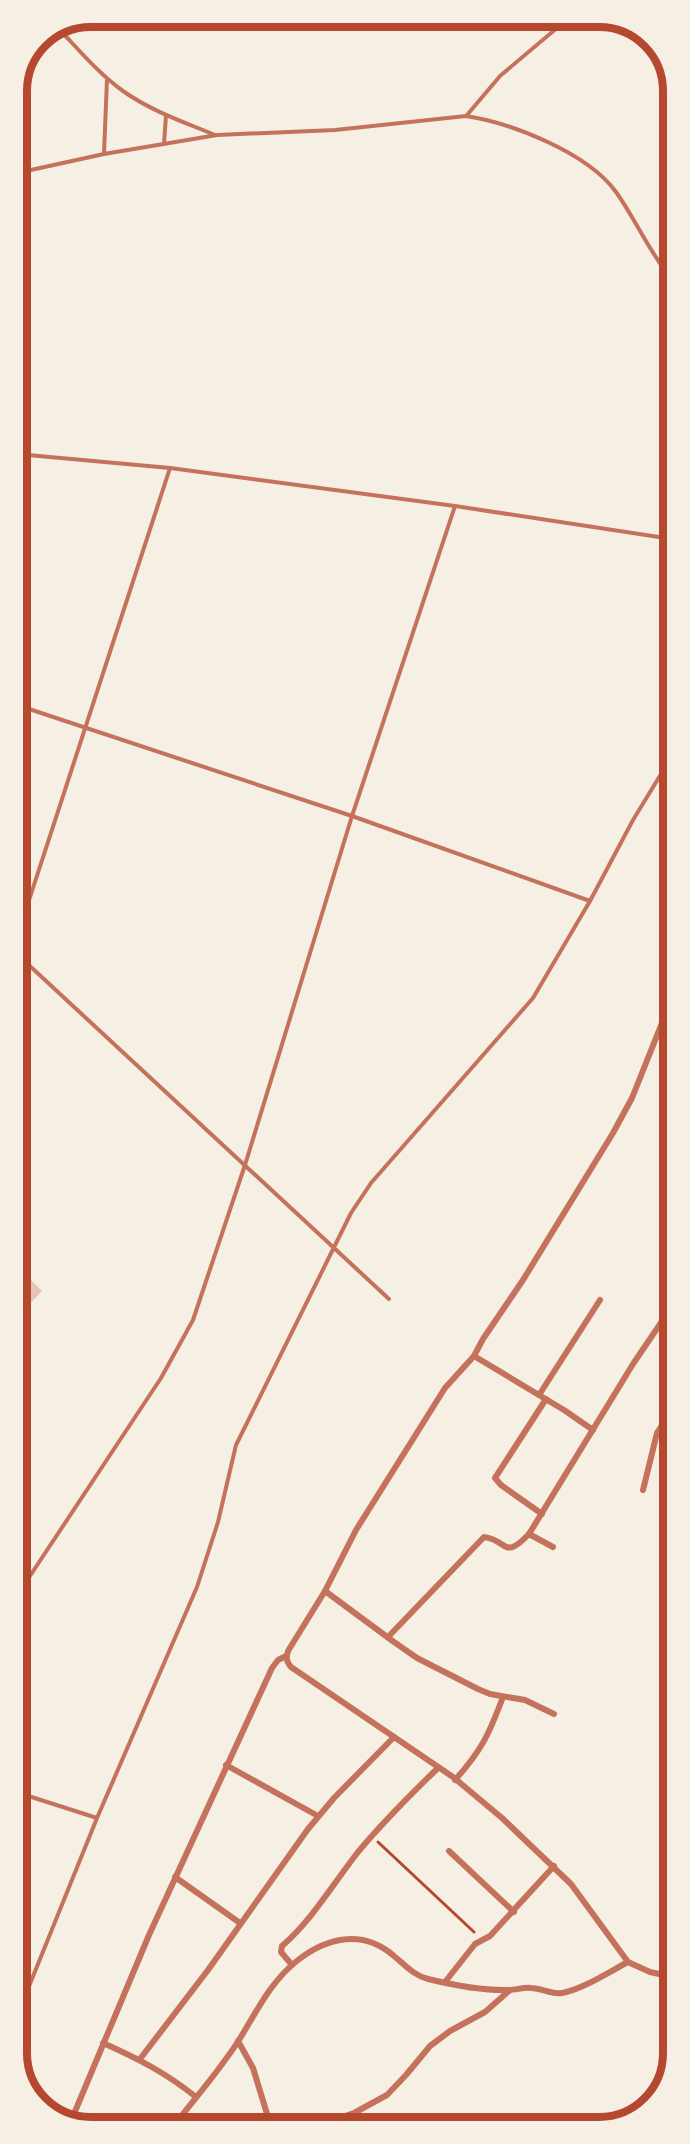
<svg xmlns="http://www.w3.org/2000/svg" width="690" height="2144" font-family="Helvetica,sans-serif">
<style>
.building{fill:#e6c5b7}
.lines{fill:none;stroke-linecap:round;stroke-linejoin:round}
.path{stroke:#b5482f;stroke-width:3}
.service{stroke:#c5725c;stroke-width:4}
.minor{stroke:#c5725c;stroke-width:6}
.rim{fill:none;stroke:#b5482f;stroke-width:8}
</style>
<rect width="100%" height="100%" fill="#f6efe4"/>
<polygon class="building" points="29,1278 42,1291 18,1317 18,1289"/>
<g class="lines">
<g class="path">
<polyline points="673,1670 673,1693"/>
<polyline points="378,1842 474,1932"/>
</g>
<g class="service">
<path d="M 59,29 C 79,50 99,74 123,91 C 151,111 184,122 215,135"/>
<polyline points="467,115 500,76 570,17"/>
<polyline points="164,144 166,115"/>
<polyline points="104,154 107,79"/>
<path d="M 17,173 L 104,154 L 217,135 L 335,130 L 466,116 C 512,123 588,153 616,192 C 636,220 649,252 671,278"/>
<polyline points="17,454 170,468 455,506 672,539"/>
<polyline points="17,705 352,816 590,901"/>
<polyline points="18,934 170,468"/>
<polyline points="18,955 389,1299"/>
<polyline points="18,1594 161,1378 193,1320 245,1165 352,816 455,506"/>
<polyline points="19,1793 97,1818"/>
<polyline points="19,2011 97,1818 197,1587 218,1522 236,1445 351,1213 371,1183 533,998 590,901 633,820 672,756"/>
</g>
<g class="minor">
<path d="M 672,998 L 632,1098 L 613,1133 L 523,1280 L 483,1339 L 474,1356 L 445,1388 L 356,1530 L 325,1591 L 288,1651 C 286,1658 286,1661 291,1667 L 453,1777 L 502,1818 L 571,1884 L 628,1962 L 650,1972 L 673,1977"/>
<polyline points="474,1356 564,1410 593,1430"/>
<polyline points="539,1395 600,1300"/>
<polyline points="643,1490 657,1433 673,1409"/>
<polyline points="542,1514 501,1485 495,1478 546,1399"/>
<polyline points="529,1534 553,1547"/>
<polyline points="325,1591 394,1642 417,1658 478,1689 490,1694 525,1700 554,1714"/>
<path d="M 388,1637 L 484,1537 C 508,1540 503,1561 529,1534 L 633,1364 L 673,1305"/>
<polyline points="226,1765 318,1816"/>
<path d="M 455,1780 C 482,1750 489,1734 503,1697"/>
<polyline points="449,1851 514,1912"/>
<polyline points="175,1877 240,1923"/>
<path d="M 292,1965 L 281,1952 L 282,1946 C 312,1920 333,1884 358,1852 C 383,1822 410,1795 438,1768"/>
<polyline points="445,1982 475,1944 490,1936 554,1866"/>
<polyline points="238,2041 253,2068 271,2127"/>
<path d="M 103,2043 C 139,2059 166,2073 196,2097"/>
<polyline points="140,2059 208,1970 308,1829 334,1798 394,1737"/>
<polyline points="71,2121 149,1935 272,1668 278,1660 286,1656"/>
<polyline points="314,2126 354,2113 387,2095 406,2075 430,2046 450,2031 485,2012 510,1990"/>
<path d="M 173,2127 C 195,2098 220,2070 239,2040 C 257,2011 271,1981 298,1960 C 329,1936 364,1930 394,1956 C 405,1965 413,1975 428,1979 C 453,1985 482,1991 509,1990 C 516,1990 524,1987 531,1988 C 542,1988 551,1995 562,1993 C 583,1989 609,1972 628,1962"/>
</g>
</g>
<path d="M0 0H690V2144H0ZM91 27H599A64 64 0 0 1 663 91V2053A64 64 0 0 1 599 2117H91A64 64 0 0 1 27 2053V91A64 64 0 0 1 91 27Z" fill="#f6efe4" fill-rule="evenodd"/>
<path class="rim" d="M91 27H599A64 64 0 0 1 663 91V2053A64 64 0 0 1 599 2117H91A64 64 0 0 1 27 2053V91A64 64 0 0 1 91 27Z"/>
</svg>
